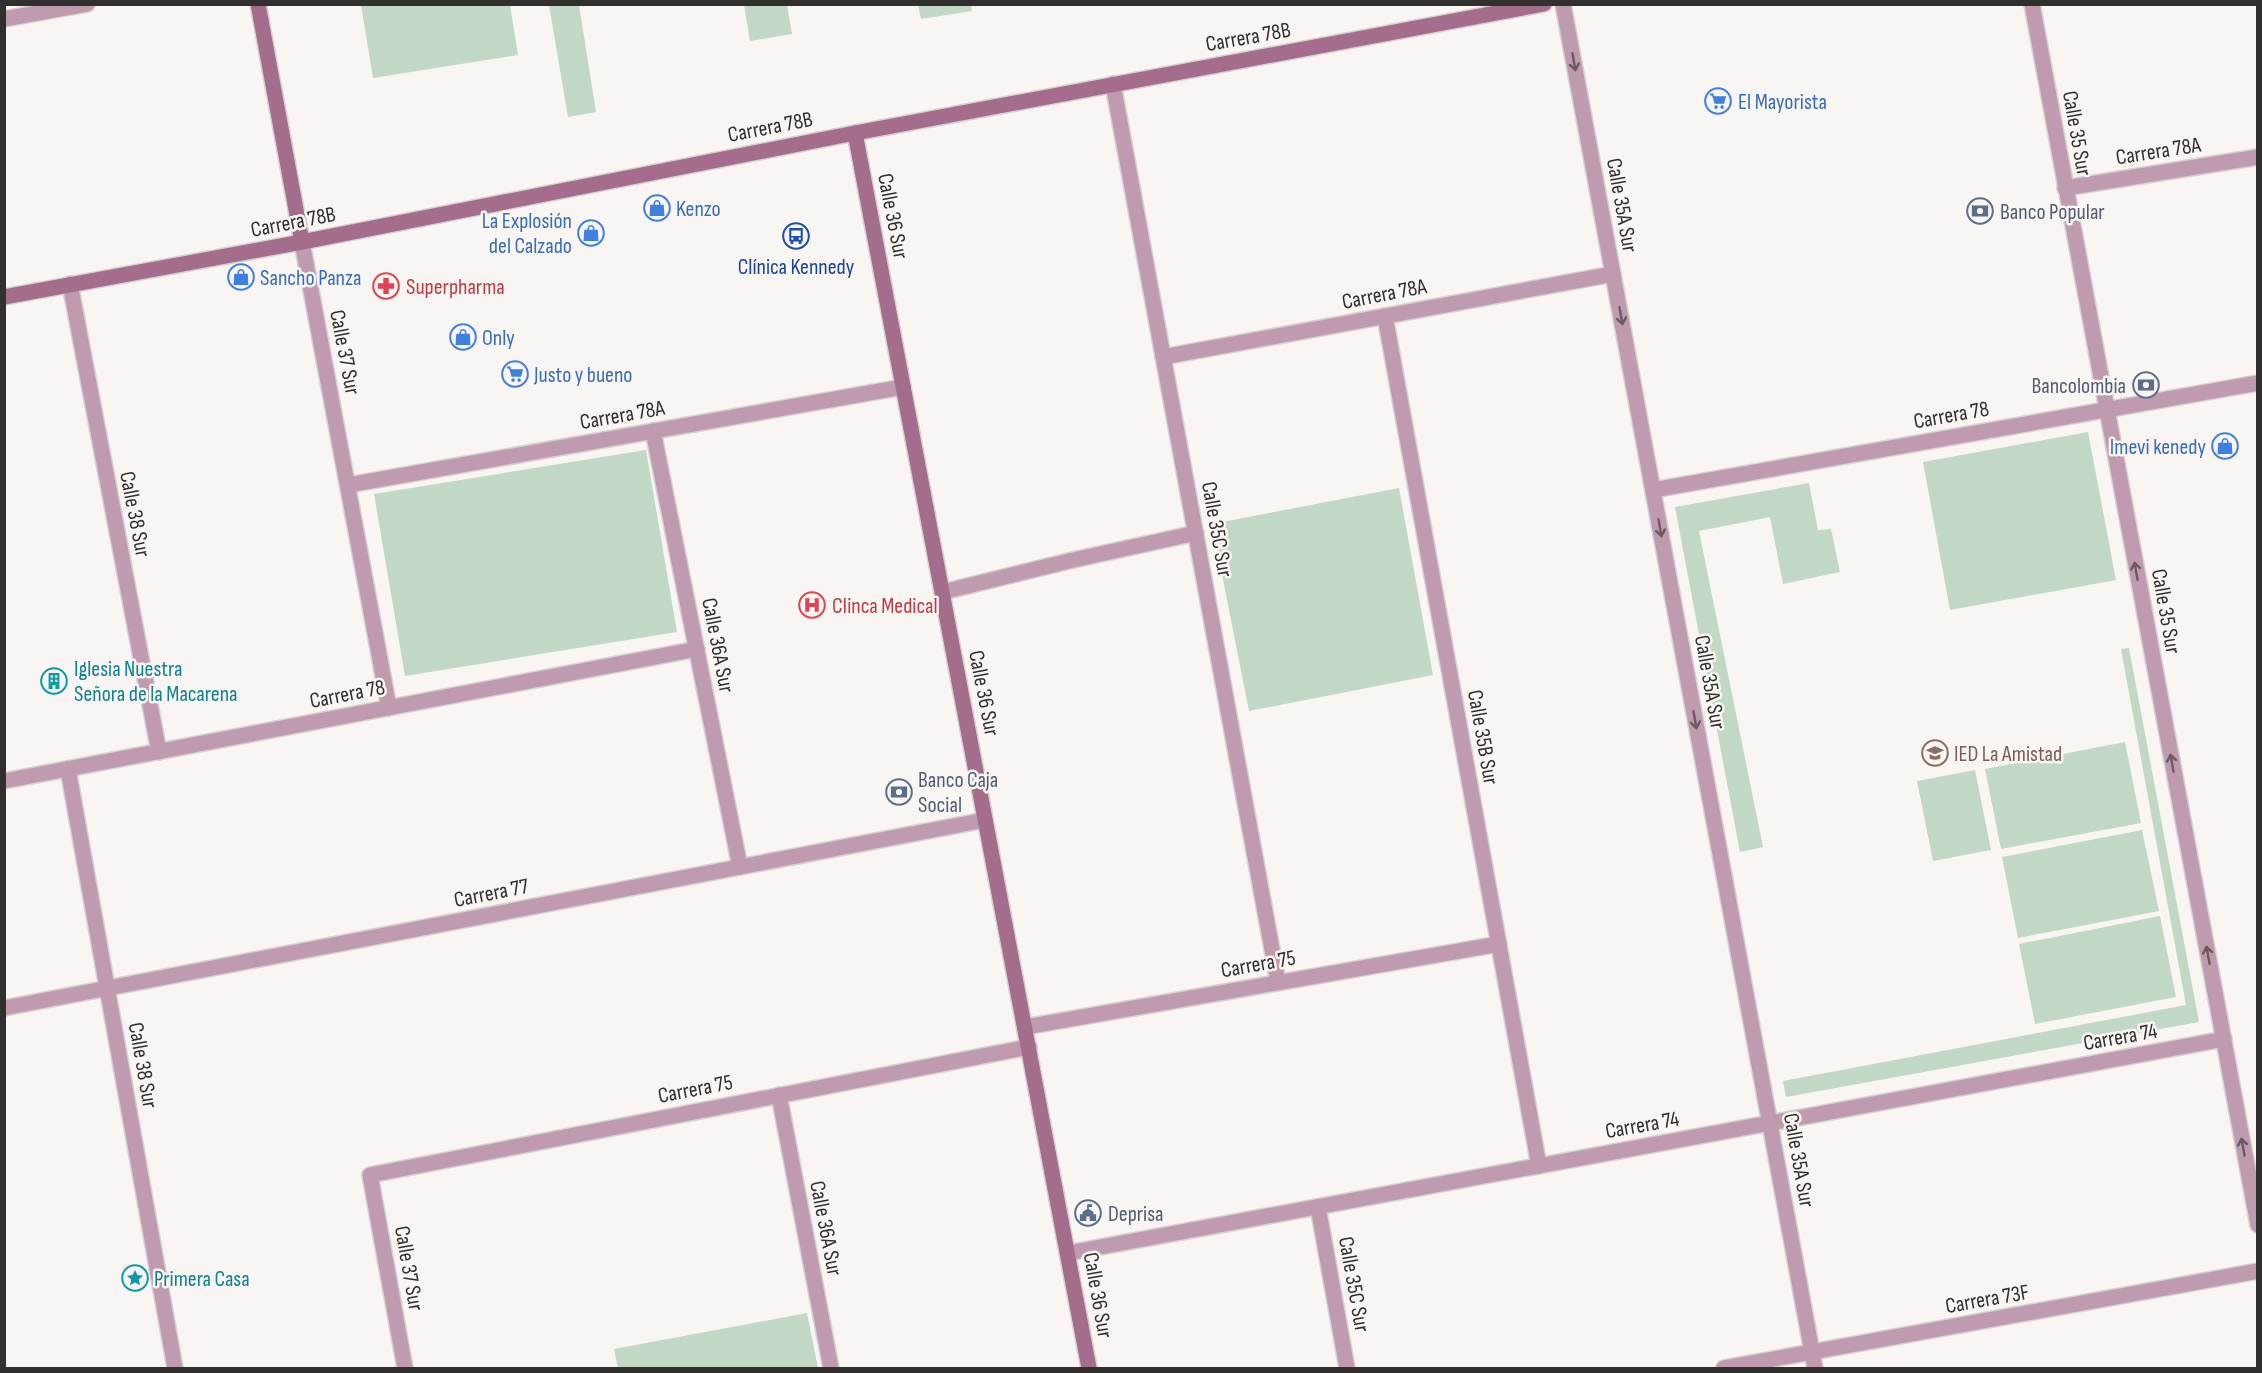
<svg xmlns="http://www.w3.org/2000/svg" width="2262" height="1373" font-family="'Sofia Sans Condensed',sans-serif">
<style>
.green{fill:#c1d8c5}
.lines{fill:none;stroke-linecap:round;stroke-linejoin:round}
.street-casing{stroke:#d5d2d0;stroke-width:18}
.secondary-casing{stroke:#d5d2d0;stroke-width:18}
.street{stroke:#c09aae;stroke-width:15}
.secondary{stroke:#a36d8b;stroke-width:15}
.oneway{stroke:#6a5a62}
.labels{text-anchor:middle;stroke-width:5;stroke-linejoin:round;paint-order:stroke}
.street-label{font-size:22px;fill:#31302f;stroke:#f9f5f3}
.shop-label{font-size:22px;fill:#366cbe;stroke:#f9f5f3;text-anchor:start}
.service-label{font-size:22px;fill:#4e5e75;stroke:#f9f5f3;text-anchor:start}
.transit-label{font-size:22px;fill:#164399;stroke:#f9f5f3}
.health-label{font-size:22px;fill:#be3a42;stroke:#f9f5f3;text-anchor:start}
.culture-label{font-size:22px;fill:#0d838f;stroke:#f9f5f3;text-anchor:start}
.education-label{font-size:22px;fill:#785e54;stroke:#f9f5f3;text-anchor:start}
</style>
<rect width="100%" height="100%" fill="#f9f5f3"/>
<g class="green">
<polygon points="361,5 510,5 518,55 373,78"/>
<polygon points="549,5 579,5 596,112 568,117"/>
<polygon points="744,5 787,5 792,34 750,41"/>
<polygon points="918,5 971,5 972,11 921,19"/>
<polygon points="2088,432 2116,580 1950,610 1923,462"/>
<polygon points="646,450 677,632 405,676 374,494"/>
<polygon points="1809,483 1818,530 1831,529 1840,572 1783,584 1770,517 1699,531 1763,847 1740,852 1675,507"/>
<polygon points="1399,488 1433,675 1249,711 1212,524"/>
<polygon points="2129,648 2199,1022 1786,1097 1783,1081 2186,1005 2121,649"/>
<polygon points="2125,742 2141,823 2001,849 1985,769"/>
<polygon points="1975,770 1991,850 1933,861 1917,781"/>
<polygon points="2142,830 2159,911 2018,938 2002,857"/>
<polygon points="2160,916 2176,997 2035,1024 2019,944"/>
<polygon points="807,1313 818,1368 618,1368 614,1349"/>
</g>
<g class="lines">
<g class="street-casing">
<g id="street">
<polyline points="1563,4 1815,1368"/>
<polyline points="2032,4 2258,1225"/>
<polyline points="4,19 87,4"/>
<polyline points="1113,84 1278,982"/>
<polyline points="2065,188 2258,157"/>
<polyline points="302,242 389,708"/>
<polyline points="70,284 159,752"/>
<polyline points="1385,316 1539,1166"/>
<polyline points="1163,357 1613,274"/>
<polyline points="653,431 740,867"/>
<polyline points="348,485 903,387"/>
<polyline points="1653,490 2258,383"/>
<polyline points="943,592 1073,560 1196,533"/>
<polyline points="68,769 175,1368"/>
<polyline points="4,781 697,649"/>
<polyline points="4,1008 985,820"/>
<polyline points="1025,1027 1499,944"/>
<polyline points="779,1095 831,1368"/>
<polyline points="1318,1207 1347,1368"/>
<polyline points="1068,1253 2224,1039"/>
<polyline points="405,1368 370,1175 1029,1047"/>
<polyline points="1724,1368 2258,1271"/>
</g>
</g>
<g class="secondary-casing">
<g id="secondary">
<polyline points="258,4 302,242"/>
<polyline points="855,133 1089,1368"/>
<polyline points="4,297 302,242 855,133 1544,4"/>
</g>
</g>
<use href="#street" class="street"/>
<use href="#secondary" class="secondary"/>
</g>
<defs><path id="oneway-shaft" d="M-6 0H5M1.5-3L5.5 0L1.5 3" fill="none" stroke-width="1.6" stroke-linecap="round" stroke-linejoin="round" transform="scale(1.5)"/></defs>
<g class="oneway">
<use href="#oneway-shaft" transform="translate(1574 62) rotate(80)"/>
<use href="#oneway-shaft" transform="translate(1621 316) rotate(80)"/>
<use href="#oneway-shaft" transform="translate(1660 528) rotate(80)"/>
<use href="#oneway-shaft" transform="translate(2136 571) rotate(-100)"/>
<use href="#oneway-shaft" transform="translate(1695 720) rotate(80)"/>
<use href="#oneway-shaft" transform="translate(2172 763) rotate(-100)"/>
<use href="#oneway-shaft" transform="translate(2208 955) rotate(-100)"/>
<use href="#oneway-shaft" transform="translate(2243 1147) rotate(-100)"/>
</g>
<defs>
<g id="supermarket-ring" transform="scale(1.35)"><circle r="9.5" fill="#f9f5f3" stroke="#3f7fe0" stroke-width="1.5"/><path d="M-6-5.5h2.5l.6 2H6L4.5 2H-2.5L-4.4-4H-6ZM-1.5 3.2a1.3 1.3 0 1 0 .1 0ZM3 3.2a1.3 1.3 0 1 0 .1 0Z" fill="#3f7fe0"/></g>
<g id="shop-ring" transform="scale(1.35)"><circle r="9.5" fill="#f9f5f3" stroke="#3f7fe0" stroke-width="1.5"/><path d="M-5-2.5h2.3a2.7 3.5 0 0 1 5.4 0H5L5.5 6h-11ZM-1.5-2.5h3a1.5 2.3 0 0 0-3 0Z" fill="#3f7fe0"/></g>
<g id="bank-ring" transform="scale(1.35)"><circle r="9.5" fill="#f9f5f3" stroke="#5c6f8a" stroke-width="1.5"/><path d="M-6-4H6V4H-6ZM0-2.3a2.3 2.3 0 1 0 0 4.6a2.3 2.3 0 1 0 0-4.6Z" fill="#5c6f8a"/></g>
<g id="bus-ring" transform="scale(1.35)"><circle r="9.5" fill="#f9f5f3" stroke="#1a4fb4" stroke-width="1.5"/><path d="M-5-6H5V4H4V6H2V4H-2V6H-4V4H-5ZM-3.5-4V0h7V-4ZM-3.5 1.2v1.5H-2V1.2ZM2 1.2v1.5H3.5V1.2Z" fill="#1a4fb4"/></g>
<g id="pharmacy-ring" transform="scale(1.35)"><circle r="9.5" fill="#f9f5f3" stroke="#e0444e" stroke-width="1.5"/><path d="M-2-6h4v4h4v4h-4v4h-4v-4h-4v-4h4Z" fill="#e0444e"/></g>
<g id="hospital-ring" transform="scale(1.35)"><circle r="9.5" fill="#f9f5f3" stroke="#e0444e" stroke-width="1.5"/><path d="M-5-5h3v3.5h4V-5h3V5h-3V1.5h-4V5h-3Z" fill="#e0444e"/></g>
<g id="building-ring" transform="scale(1.35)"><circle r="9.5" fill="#f9f5f3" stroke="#0f9aa8" stroke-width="1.5"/><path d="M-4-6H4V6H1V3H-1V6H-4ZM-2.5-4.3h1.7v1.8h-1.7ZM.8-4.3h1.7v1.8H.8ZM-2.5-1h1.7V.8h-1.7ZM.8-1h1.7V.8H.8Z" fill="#0f9aa8"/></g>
<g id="school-ring" transform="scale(1.35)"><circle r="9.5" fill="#f9f5f3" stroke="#8d6e63" stroke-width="1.5"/><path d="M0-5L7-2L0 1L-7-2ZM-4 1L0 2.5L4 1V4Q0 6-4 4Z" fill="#8d6e63"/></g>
<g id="civic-ring" transform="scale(1.35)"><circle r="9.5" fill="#f9f5f3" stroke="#5c6f8a" stroke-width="1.5"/><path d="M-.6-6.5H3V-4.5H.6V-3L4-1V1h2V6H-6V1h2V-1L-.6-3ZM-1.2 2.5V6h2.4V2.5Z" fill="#5c6f8a"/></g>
<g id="sight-ring" transform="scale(1.35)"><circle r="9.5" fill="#f9f5f3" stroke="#0f9aa8" stroke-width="1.5"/><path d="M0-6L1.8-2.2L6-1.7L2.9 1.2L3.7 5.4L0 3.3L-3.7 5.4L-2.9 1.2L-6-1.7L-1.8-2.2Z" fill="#0f9aa8"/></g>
</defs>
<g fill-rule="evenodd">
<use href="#supermarket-ring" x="1718" y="101"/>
<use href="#shop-ring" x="657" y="208"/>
<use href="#bank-ring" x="1980" y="211"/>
<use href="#shop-ring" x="591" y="233"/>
<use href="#bus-ring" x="796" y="236"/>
<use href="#shop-ring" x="241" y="277"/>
<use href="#pharmacy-ring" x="386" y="286"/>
<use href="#shop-ring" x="463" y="337"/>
<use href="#supermarket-ring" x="515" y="374"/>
<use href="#bank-ring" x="2146" y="385"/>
<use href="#shop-ring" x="2225" y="446"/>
<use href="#hospital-ring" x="812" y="605"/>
<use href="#building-ring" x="54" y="681"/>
<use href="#school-ring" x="1935" y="753"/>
<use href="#bank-ring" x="899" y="792"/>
<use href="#civic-ring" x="1088" y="1213"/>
<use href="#sight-ring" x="135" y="1278"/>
</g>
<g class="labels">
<g class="street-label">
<text transform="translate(1248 36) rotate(-10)" y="8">Carrera 78B</text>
<text transform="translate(770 126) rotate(-11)" y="8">Carrera 78B</text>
<text transform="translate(2078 133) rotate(80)" y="8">Calle 35 Sur</text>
<text transform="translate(2158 150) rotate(-9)" y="8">Carrera 78A</text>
<text transform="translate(1623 205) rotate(80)" y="8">Calle 35A Sur</text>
<text transform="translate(894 216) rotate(79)" y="8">Calle 36 Sur</text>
<text transform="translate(293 221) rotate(-11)" y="8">Carrera 78B</text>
<text transform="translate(1384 293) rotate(-11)" y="8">Carrera 78A</text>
<text transform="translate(346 352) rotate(79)" y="8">Calle 37 Sur</text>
<text transform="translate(622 414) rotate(-10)" y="8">Carrera 78A</text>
<text transform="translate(1951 414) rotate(-10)" y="8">Carrera 78</text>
<text transform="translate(136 514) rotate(79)" y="8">Calle 38 Sur</text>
<text transform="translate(1218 529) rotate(80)" y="8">Calle 35C Sur</text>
<text transform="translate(2167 611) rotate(80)" y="8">Calle 35 Sur</text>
<text transform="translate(719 645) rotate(79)" y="8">Calle 36A Sur</text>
<text transform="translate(1711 682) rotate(80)" y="8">Calle 35A Sur</text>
<text transform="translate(347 693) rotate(-11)" y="8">Carrera 78</text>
<text transform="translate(985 693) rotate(79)" y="8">Calle 36 Sur</text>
<text transform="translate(1484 737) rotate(80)" y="8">Calle 35B Sur</text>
<text transform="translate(491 892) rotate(-11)" y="8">Carrera 77</text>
<text transform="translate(1258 963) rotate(-10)" y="8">Carrera 75</text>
<text transform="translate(2120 1036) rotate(-10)" y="8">Carrera 74</text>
<text transform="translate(144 1065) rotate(80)" y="8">Calle 38 Sur</text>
<text transform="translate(695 1088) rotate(-11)" y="8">Carrera 75</text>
<text transform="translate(1642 1124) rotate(-10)" y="8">Carrera 74</text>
<text transform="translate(1800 1160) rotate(80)" y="8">Calle 35A Sur</text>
<text transform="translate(827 1228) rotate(79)" y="8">Calle 36A Sur</text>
<text transform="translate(410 1268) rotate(80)" y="8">Calle 37 Sur</text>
<text transform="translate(1355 1284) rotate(80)" y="8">Calle 35C Sur</text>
<text transform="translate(1099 1295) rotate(80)" y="8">Calle 36 Sur</text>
<text transform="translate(1987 1298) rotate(-10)" y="8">Carrera 73F</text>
</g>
<g class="shop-label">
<text x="1738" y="109">El Mayorista</text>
<text x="676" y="216">Kenzo</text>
<text x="572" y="228" text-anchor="end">La Explosión<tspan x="572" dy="25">del Calzado</tspan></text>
<text x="260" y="285">Sancho Panza</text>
<text x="482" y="345">Only</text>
<text x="534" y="382">Justo y bueno</text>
<text x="2206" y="454" text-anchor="end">Imevi kenedy</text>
</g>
<g class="service-label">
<text x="2000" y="219">Banco Popular</text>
<text x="2126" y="393" text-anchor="end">Bancolombia</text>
<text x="918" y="787">Banco Caja<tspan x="918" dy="25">Social</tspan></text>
<text x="1108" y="1221">Deprisa</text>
</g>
<g class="transit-label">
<text x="796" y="274">Clínica Kennedy</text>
</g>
<g class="health-label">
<text x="406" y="294">Superpharma</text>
<text x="832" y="613">Clinca Medical</text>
</g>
<g class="culture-label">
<text x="74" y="676">Iglesia Nuestra<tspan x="74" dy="25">Señora de la Macarena</tspan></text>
<text x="154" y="1286">Primera Casa</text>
</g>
<g class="education-label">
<text x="1954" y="761">IED La Amistad</text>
</g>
</g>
<rect width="2262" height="1373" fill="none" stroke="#31302f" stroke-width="12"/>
</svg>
